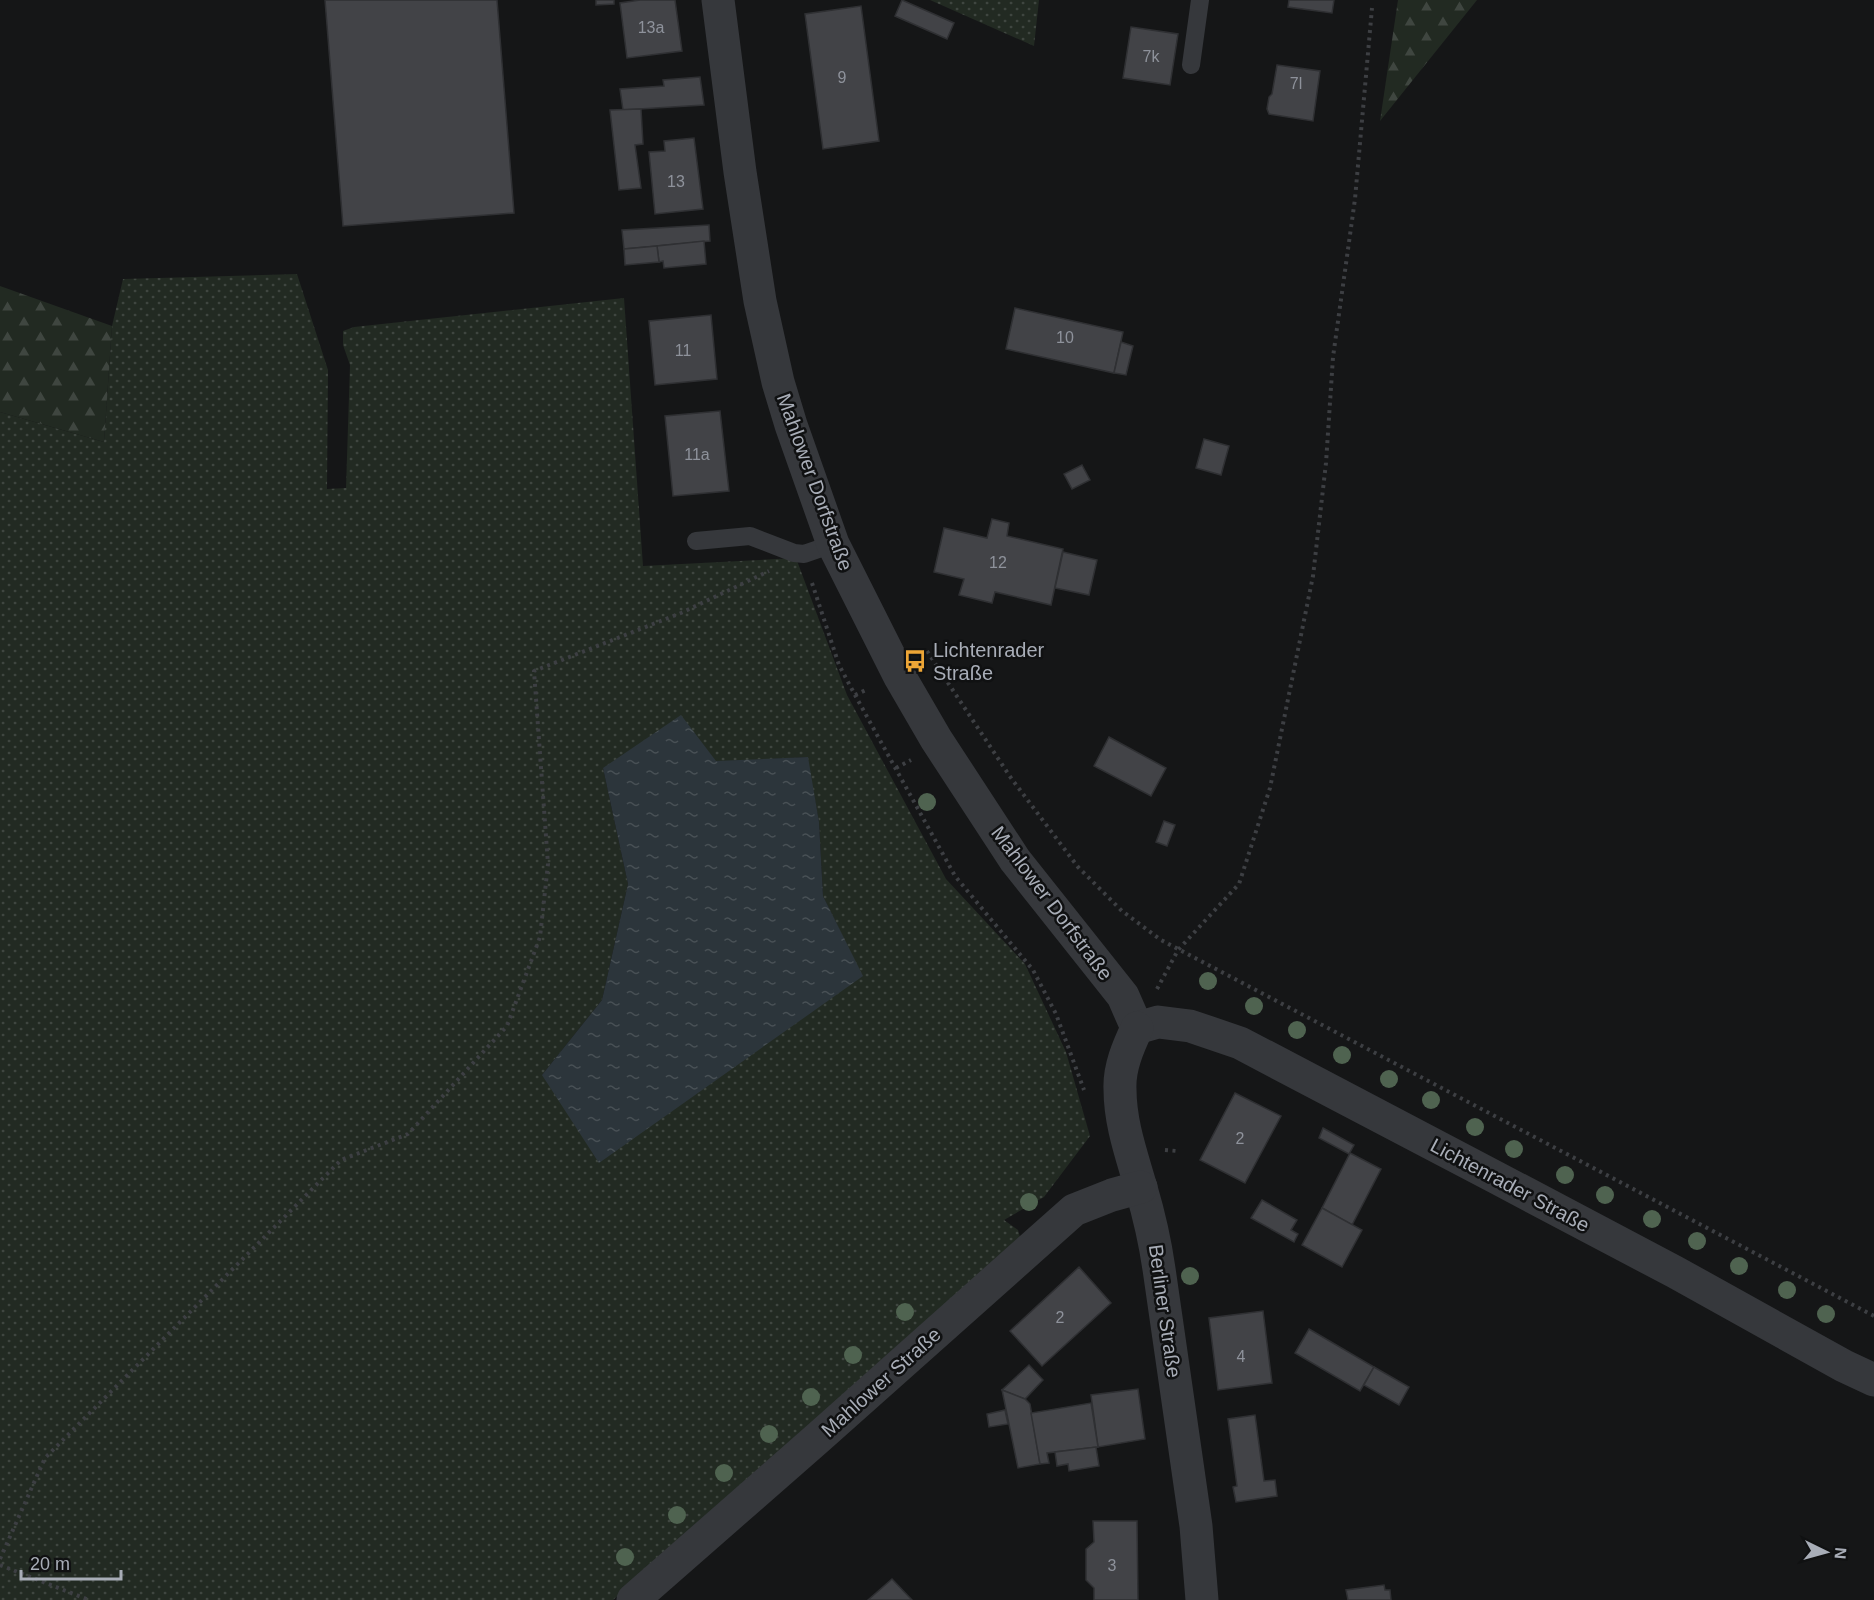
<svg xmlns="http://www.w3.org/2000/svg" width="1874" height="1600" font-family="Arial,sans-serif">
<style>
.grass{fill:url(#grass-dots);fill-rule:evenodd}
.forest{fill:url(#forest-firs)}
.water{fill:url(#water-ripples)}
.building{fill:#424347;stroke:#2f3033;stroke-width:1.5}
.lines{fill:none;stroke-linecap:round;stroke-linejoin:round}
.path{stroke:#3d3f43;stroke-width:4;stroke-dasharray:3 4.5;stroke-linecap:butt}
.lane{stroke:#36383c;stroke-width:18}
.street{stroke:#36383c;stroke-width:33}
.tree{fill:#4f6350}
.labels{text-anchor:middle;stroke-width:5;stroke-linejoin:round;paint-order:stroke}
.number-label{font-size:16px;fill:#8e929b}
.street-label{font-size:20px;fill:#a8adb7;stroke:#101112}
.poi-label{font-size:20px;fill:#a8adb7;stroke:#101112;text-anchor:start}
</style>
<defs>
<pattern id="grass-dots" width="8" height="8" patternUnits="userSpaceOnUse" patternTransform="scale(1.5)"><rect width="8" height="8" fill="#222a22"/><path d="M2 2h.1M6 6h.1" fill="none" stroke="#3f4640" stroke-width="1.8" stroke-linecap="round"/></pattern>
<pattern id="forest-firs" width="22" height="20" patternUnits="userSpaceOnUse" patternTransform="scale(1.5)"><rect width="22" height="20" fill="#222a22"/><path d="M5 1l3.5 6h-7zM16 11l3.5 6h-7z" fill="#3f4640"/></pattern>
<pattern id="water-ripples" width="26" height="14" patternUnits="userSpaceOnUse" patternTransform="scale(1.5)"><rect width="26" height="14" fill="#2c353b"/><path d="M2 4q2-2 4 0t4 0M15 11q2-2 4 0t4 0" fill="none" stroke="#485055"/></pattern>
</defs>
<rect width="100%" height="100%" fill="#151617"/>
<g class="grass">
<polygon points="930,0 1039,0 1034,46"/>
<path d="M 297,274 L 328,370 L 327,489 L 346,488 L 350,365 L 343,345 L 343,331 L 354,327 L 624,298 L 643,566 L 796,558 L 847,695 L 946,879 L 1025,964 L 1066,1052 L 1090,1136 L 1044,1197 L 1004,1220 L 1018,1230 L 1022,1244 L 613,1600 L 0,1600 L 0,412 L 104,442 L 112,326 L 123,279 ZM 807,757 L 819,822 L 823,896 L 862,976 L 542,1075 L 602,1000 L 628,884 L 603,768 Z"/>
</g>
<g class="forest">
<polygon points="1398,0 1477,0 1380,121"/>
<polygon points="0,286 112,326 104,442 0,412"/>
</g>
<polygon class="water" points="681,715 716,761 808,757 819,822 823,896 863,976 599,1163 542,1075 602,1000 628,884 603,768"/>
<g class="building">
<polygon points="325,0 497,0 514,213 343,226"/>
<polygon points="596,0 614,0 614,4 596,5"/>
<polygon points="640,0 675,0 682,51 627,58 620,3"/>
<polygon points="902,0 954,23 947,39 895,16"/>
<polygon points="1289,0 1334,0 1332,13 1288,7"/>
<polygon points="861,6 879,141 823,149 805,14"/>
<polygon points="1131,27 1178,34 1170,85 1123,78"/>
<polygon points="1277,65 1320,71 1313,121 1269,114 1267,109 1269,97 1272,94"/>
<polygon points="700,77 704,105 623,110 620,89 664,86 663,80"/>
<polygon points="641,109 643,144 635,145 641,188 619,190 610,110"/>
<polygon points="694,138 703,209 655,214 649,152 665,151 664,141"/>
<polygon points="709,225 710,241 624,249 622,230"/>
<polygon points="704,241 706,264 664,268 663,261 659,262 657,246"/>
<polygon points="657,246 659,262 625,265 624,249"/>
<polygon points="1015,308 1123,332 1114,373 1006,349"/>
<polygon points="711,315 717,379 655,385 649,321"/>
<polygon points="1121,342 1133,346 1126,375 1114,373"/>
<polygon points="720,411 729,491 673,496 665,416"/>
<polygon points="1204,439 1229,446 1221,475 1196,468"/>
<polygon points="1082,465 1090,480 1072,489 1064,474"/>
<polygon points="992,519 1009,523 1007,536 1063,549 1051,605 995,592 992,603 959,595 964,579 934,572 944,528 987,538"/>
<polygon points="1063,552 1097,560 1089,595 1055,588"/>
<polygon points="1109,737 1166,768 1151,796 1094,766"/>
<polygon points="1164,821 1175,825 1167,846 1156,842"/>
<polygon points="1235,1093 1281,1116 1245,1183 1200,1160"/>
<polygon points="1323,1128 1354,1145 1349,1154 1319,1138"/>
<polygon points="1350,1153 1381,1169 1352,1225 1322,1208"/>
<polygon points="1262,1200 1297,1220 1291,1230 1298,1234 1294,1242 1251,1218"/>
<polygon points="1322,1208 1362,1230 1342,1267 1302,1245"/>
<polygon points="1079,1267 1111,1303 1042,1366 1010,1331"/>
<polygon points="1263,1311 1272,1383 1218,1390 1209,1318"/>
<polygon points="1309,1329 1374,1367 1360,1391 1295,1353"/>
<polygon points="1029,1365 1043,1380 1025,1399 1002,1390"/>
<polygon points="1374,1367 1409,1387 1399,1405 1364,1385"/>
<polygon points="1138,1389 1145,1439 1098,1447 1091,1395"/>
<polygon points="1002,1390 1025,1399 1030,1404 1040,1464 1018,1468"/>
<polygon points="1091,1403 1098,1447 1047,1453 1049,1463 1040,1464 1031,1413"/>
<polygon points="1005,1410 1008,1424 989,1427 987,1414"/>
<polygon points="1255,1415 1264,1481 1275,1480 1277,1496 1236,1502 1233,1487 1237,1486 1228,1419"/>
<polygon points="1096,1447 1099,1466 1069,1471 1068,1464 1057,1466 1055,1452"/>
<polygon points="1093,1521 1137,1521 1138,1600 1094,1600 1094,1588 1086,1580 1086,1549 1094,1542"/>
<polygon points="892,1579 912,1600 868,1600"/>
<polygon points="1384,1585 1385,1590 1390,1590 1391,1600 1348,1600 1346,1590"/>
</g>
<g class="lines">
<g class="path">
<polyline points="812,583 839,665 855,695 955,876 1033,970 1056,1014 1084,1090"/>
<polyline points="927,651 1011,778 1078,867 1122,911 1161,940 1874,1316"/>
<polyline points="855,695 868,689"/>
<polyline points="896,768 911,760"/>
<polyline points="1157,989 1178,950 1239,884 1270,788 1313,576 1326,463 1333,357 1355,199 1372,8"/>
<polyline points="1165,1150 1177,1151"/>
<polyline points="0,1559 45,1458 341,1160 408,1134 507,1026 540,937 548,864 534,671 681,613 769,571"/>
<polyline points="0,1565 89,1600"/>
</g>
<g class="lane">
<polyline points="1191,65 1200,0"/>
<polyline points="696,541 750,536 794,553 804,554 833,544"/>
</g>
<g class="street">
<polyline points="718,0 740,172 760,301 778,382 791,425 833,544 900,677 936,739 1015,860 1123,996 1137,1028"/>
<polyline points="1137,1028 1158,1022 1190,1026 1240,1043 1497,1178 1675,1272 1844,1366 1874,1380"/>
<path d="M 1137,1028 C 1128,1047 1119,1068 1120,1089 C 1120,1124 1132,1156 1141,1188 C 1149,1215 1155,1241 1159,1269 L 1196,1526 L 1202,1600"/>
<polyline points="633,1600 819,1437 1074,1210 1112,1195 1141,1187"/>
</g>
</g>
<g class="tree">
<circle cx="927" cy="802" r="9"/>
<circle cx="1208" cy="981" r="9"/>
<circle cx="1254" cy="1006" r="9"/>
<circle cx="1297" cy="1030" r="9"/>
<circle cx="1342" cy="1055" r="9"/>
<circle cx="1389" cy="1079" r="9"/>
<circle cx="1431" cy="1100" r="9"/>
<circle cx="1475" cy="1127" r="9"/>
<circle cx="1514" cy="1149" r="9"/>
<circle cx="1565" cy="1175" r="9"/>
<circle cx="1605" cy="1195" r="9"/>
<circle cx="1029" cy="1202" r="9"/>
<circle cx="1652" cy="1219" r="9"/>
<circle cx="1697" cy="1241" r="9"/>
<circle cx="1739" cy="1266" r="9"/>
<circle cx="1190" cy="1276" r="9"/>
<circle cx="1787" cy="1290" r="9"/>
<circle cx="905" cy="1312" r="9"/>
<circle cx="1826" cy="1314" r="9"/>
<circle cx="853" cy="1355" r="9"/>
<circle cx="811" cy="1397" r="9"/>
<circle cx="769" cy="1434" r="9"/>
<circle cx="724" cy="1473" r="9"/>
<circle cx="677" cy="1515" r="9"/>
<circle cx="625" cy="1557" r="9"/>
</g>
<defs>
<g id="bus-bare" transform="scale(1.8)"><path d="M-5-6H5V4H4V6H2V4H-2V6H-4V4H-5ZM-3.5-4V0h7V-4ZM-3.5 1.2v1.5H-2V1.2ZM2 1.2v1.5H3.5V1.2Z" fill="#eea636" stroke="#101112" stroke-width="2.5" paint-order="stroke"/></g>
</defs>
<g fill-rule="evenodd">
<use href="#bus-bare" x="915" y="661"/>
</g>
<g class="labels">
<g class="number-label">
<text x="651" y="33">13a</text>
<text x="1151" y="62">7k</text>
<text x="842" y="83">9</text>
<text x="1296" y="89">7l</text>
<text x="676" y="187">13</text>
<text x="1065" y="343">10</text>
<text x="683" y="356">11</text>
<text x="697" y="460">11a</text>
<text x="998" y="568">12</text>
<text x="1240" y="1144">2</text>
<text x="1060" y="1323">2</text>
<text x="1241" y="1362">4</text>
<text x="1112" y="1571">3</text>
</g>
<g class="street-label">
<text transform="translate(815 482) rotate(70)" y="7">Mahlower Dorfstraße</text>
<text transform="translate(1052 903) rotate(53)" y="7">Mahlower Dorfstraße</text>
<text transform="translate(1510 1185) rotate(28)" y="7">Lichtenrader Straße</text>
<text transform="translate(1165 1311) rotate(82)" y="7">Berliner Straße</text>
<text transform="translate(881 1382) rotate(-42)" y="7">Mahlower Straße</text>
</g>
<g class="poi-label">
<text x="933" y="657">Lichtenrader<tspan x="933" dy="23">Straße</tspan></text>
</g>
</g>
<g transform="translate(1826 1552) rotate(95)" stroke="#101112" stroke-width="4.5" paint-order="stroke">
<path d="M0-4.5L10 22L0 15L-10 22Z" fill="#a8adb7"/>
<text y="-9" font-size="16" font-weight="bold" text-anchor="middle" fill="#a8adb7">N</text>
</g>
<path d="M21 1570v9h100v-9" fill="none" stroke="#a8adb7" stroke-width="3"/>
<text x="30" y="1570" font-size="18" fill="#a8adb7" stroke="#101112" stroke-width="4.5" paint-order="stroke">20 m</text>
</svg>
